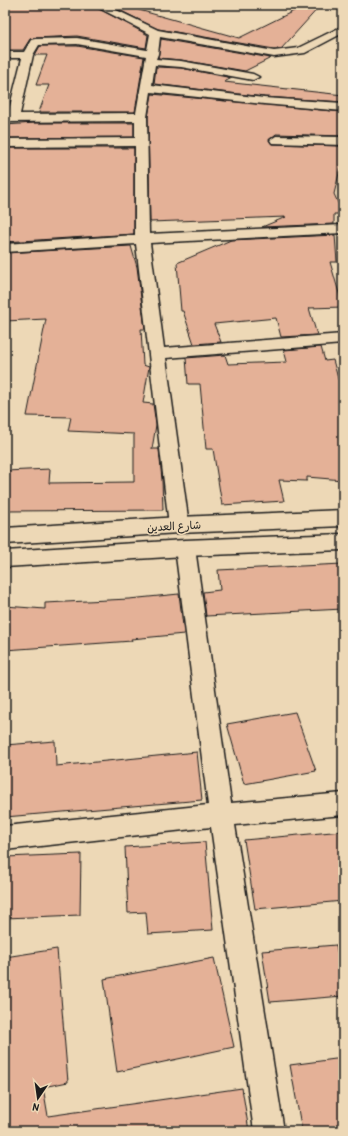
<svg xmlns="http://www.w3.org/2000/svg" width="348" height="1136" font-family="'Patrick Hand','Playpen Sans Arabic',sans-serif">
<style>
.building{fill:#e4b197;stroke:#1c1c1c}
.lines{fill:none;stroke-linecap:round;stroke-linejoin:round}
.minor-casing{stroke:#1c1c1c;stroke-width:3}
.primary-casing{stroke:#1c1c1c;stroke-width:3}
.minor{fill:#edd8b6;fill-rule:evenodd}
.primary{fill:#edd8b6;fill-rule:evenodd}
.labels{text-anchor:middle;stroke-width:3;stroke-linejoin:round;paint-order:stroke}
.street-label{font-size:11px;fill:#1c1c1c;stroke:#edd8b6}
</style>
<rect width="100%" height="100%" fill="#edd8b6"/>
<filter id="ink" filterUnits="userSpaceOnUse"><feTurbulence type="fractalNoise" baseFrequency=".025" numOctaves="2"/><feDisplacementMap in="SourceGraphic" scale="8" xChannelSelector="R" yChannelSelector="G"/><feConvolveMatrix kernelMatrix="1 2 1 2 8 2 1 2 1" color-interpolation-filters="sRGB"/></filter>
<g filter="url(#ink)">
<g class="building">
<polygon points="5,5 92,5 148,35 146,48 77,36 35,38 30,39 23,50 5,50"/>
<polygon points="109,5 121,5 239,38 306,5 321,5 281,49 274,49 158,29"/>
<polygon points="161,39 271,58 245,71 181,60 158,58"/>
<polygon points="40,46 77,46 144,57 135,112 39,112 49,85 36,85 47,55 35,55"/>
<polygon points="156,67 181,68 232,78 224,82 343,95 343,102 264,97 154,84"/>
<polygon points="152,94 343,112 343,136 276,134 269,140 272,144 343,146 343,157 334,194 343,214 334,214 334,224 262,227 286,217 150,222 148,117"/>
<polygon points="35,123 134,123 134,137 5,138 5,125"/>
<polygon points="5,148 134,148 134,234 5,242 7,189 5,190"/>
<polygon points="335,235 337,262 330,262 343,307 309,308 317,335 281,337 276,318 214,324 221,342 194,344 183,311 181,311 177,263 231,240"/>
<polygon points="131,246 137,267 145,329 141,329 143,365 149,367 143,403 153,404 156,425 152,449 159,449 162,480 163,510 5,511 5,471 50,469 49,483 134,482 134,434 68,431 71,417 27,416 46,319 5,321 5,253"/>
<polygon points="321,347 325,361 333,360 343,397 343,480 307,477 307,481 279,480 284,501 222,505 213,449 206,449 200,384 188,384 186,358 225,355 228,364 287,362 284,350"/>
<polygon points="343,564 343,609 206,616 203,592 220,590 218,570"/>
<polygon points="179,594 184,634 131,639 132,641 5,650 5,606 45,609 45,603 129,599"/>
<polygon points="295,712 316,771 244,784 227,724"/>
<polygon points="55,741 56,766 197,752 202,800 5,817 5,745"/>
<polygon points="343,831 343,901 255,909 244,840"/>
<polygon points="205,842 213,930 148,934 146,912 128,913 125,847"/>
<polygon points="81,854 80,915 5,918 5,857"/>
<polygon points="336,945 343,982 343,996 270,1002 262,951"/>
<polygon points="57,949 68,1082 43,1087 48,1116 242,1088 249,1131 5,1131 5,957"/>
<polygon points="214,958 234,1047 117,1072 104,979"/>
<polygon points="343,1058 343,1131 302,1131 290,1065"/>
</g>
<g class="lines">
<g class="minor-casing">
<g id="minor">
<path d="M 93,5 L 106,5 L 158,30 L 274,51 L 298,48 L 343,26 L 343,33 L 305,53 L 274,57 L 160,37 L 158,54 L 156,59 L 181,61 L 253,74 L 259,77 L 253,80 L 181,67 L 155,65 L 152,85 L 264,98 L 343,103 L 343,111 L 264,104 L 151,92 L 147,117 L 149,234 L 343,225 L 343,233 L 150,243 L 164,348 L 343,334 L 343,344 L 166,358 L 189,525 L 186,530 L 179,532 L 172,530 L 169,525 L 136,244 L 5,252 L 5,244 L 135,235 L 135,146 L 5,147 L 5,139 L 135,138 L 135,121 L 5,122 L 5,114 L 8,114 L 22,58 L 5,58 L 5,52 L 24,52 L 31,40 L 35,39 L 77,38 L 147,50 L 150,34 ZM 77,44 L 146,56 L 136,113 L 20,114 L 33,55 L 39,45 Z"/>
<polygon points="276,136 343,137 343,145 272,143 270,140"/>
<polygon points="185,541 192,543 195,548 231,803 343,793 343,815 235,825 284,1131 254,1131 211,827 5,850 5,826 208,805 175,548 178,543"/>
</g>
</g>
<g class="primary-casing">
<g id="primary">
<polygon points="343,510 343,526 179,533 5,544 5,528 179,517"/>
<polygon points="343,534 343,550 185,556 5,567 5,551 185,540"/>
</g>
</g>
<use href="#minor" class="minor"/>
<use href="#primary" class="primary"/>
</g>
</g>
<g class="labels">
<g class="street-label">
<text transform="translate(174 526) rotate(-3)" y="4">شارع العدين</text>
</g>
</g>
<rect width="348" height="1136" fill="none" stroke="#edd8b6" stroke-width="20"/>
<rect x="10" y="10" width="328" height="1116" fill="none" stroke="#1c1c1c" stroke-width="1.5" filter="url(#ink)"/>
<g transform="translate(38 1098) rotate(193)" stroke="#edd8b6" stroke-width="3" paint-order="stroke">
<path d="M0-3L7 15L0 10L-7 15Z" fill="#1c1c1c"/>
<text y="-6" font-size="11" font-weight="bold" text-anchor="middle" fill="#1c1c1c">N</text>
</g>
</svg>
